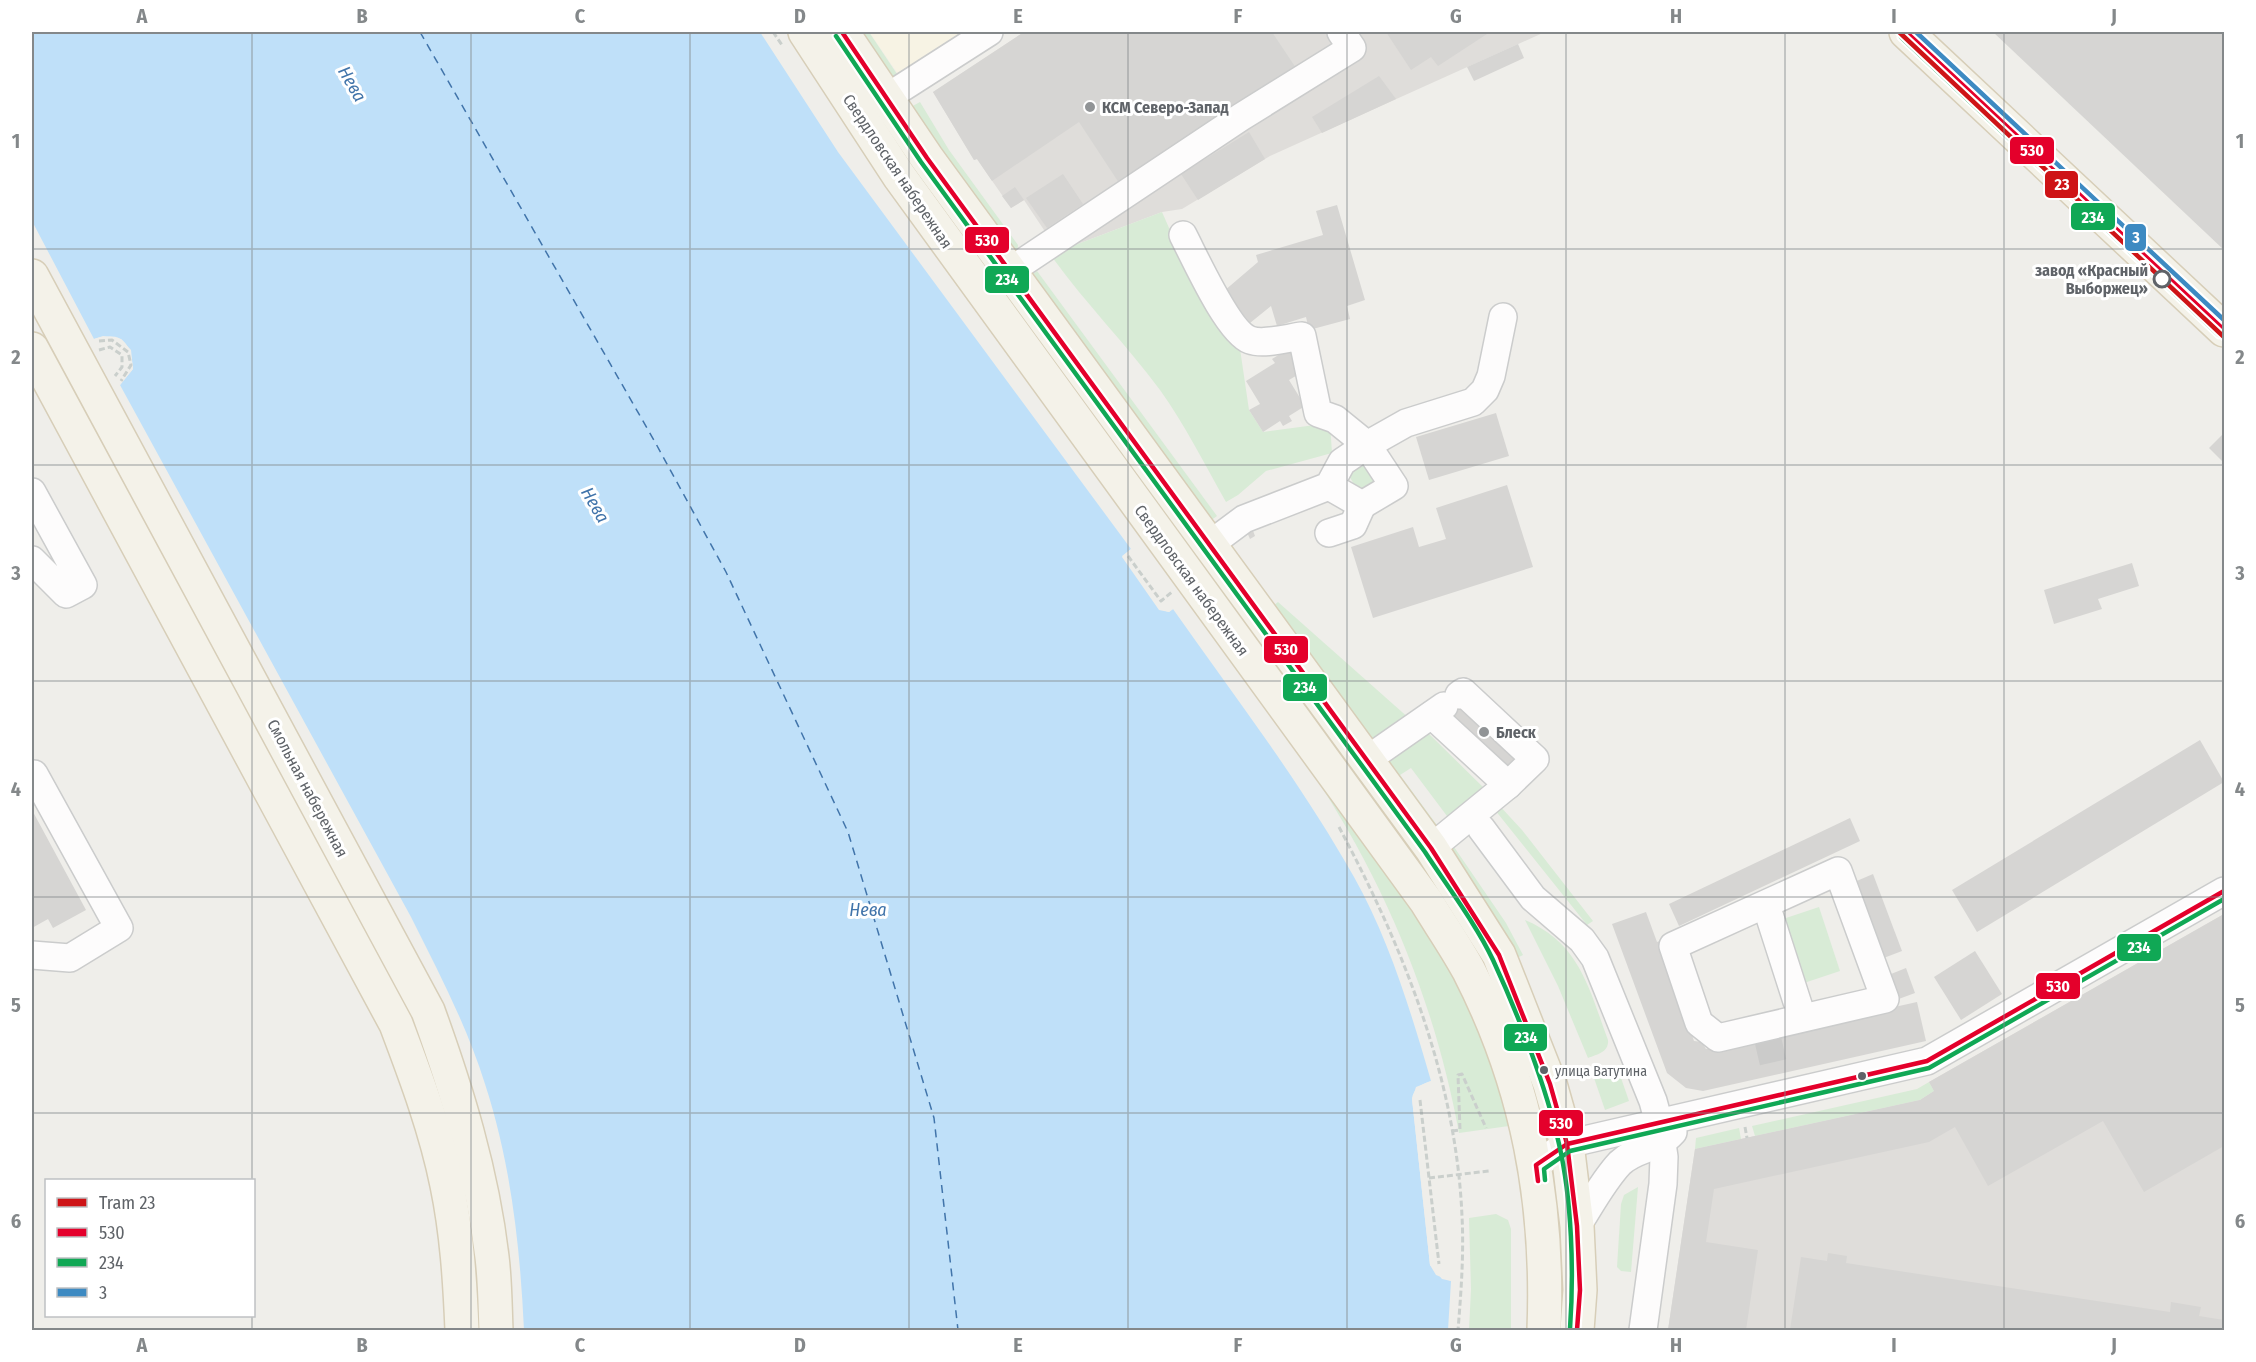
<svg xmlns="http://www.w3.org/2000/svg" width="2256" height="1362" font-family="'Fira Sans Condensed',sans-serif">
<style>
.commercial{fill:#f7f3e4}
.industrial{fill:#dfddda}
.green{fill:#d8ebd6}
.water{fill:#bfe0f9}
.pier{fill:#efeeea}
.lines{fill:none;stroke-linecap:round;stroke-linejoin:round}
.ferry{stroke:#4174aa;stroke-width:1.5;stroke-dasharray:8 6;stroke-linecap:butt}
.building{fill:#d6d5d3}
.minor-tunnel{stroke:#cbcbca;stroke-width:27;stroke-dasharray:27 14;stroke-linecap:butt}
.minor-casing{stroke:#cbcccc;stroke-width:30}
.major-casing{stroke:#d7ceb8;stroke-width:36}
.path{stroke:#cacfcc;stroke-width:3;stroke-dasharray:6 3;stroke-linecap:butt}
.minor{stroke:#fdfcfc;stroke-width:27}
.major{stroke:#f4f2e9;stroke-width:33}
.bus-1-casing{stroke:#fff;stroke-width:9}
.bus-2-casing{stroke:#fff;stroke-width:9}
.bus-3-casing{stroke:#fff;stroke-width:9}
.bus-1{stroke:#e4002b;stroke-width:4.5}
.bus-2{stroke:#10a855;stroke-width:4.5}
.bus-3{stroke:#3d8ac2;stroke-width:4.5}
.tram-1-casing{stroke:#fff;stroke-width:9}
.tram-1{stroke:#ce1417;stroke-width:4.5}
.grid{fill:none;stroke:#84888a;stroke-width:1.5;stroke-opacity:0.55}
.poi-dot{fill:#919496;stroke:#fff;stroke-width:2}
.stop-dot{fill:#fff;stroke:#5f6368;stroke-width:3}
.bus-dot{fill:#5f6368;stroke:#fff;stroke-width:2}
.labels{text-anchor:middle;stroke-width:6;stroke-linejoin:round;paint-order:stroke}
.bus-label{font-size:14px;fill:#5f6368;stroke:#fff;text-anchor:start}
.poi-label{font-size:16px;font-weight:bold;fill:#5f6368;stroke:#fff;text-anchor:start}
.street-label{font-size:16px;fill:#5f6368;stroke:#fff}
.stop-label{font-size:16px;font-weight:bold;fill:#5f6368;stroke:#fff;text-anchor:end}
.water-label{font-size:18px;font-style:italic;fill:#4174aa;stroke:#fff}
.line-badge{stroke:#fff;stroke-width:2}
.badge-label{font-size:16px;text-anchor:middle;font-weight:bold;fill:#fff}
.neatline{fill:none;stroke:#84888a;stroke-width:2}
.grid-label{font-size:20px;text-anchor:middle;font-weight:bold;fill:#84888a}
</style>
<rect width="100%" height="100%" fill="#efeeea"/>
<polygon class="commercial" points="869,32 1004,32 909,90"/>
<g class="industrial">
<polygon points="1024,32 1545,32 1270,156 1182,209 1162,212 1062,250 1046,233 1024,200 1011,208 977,159 974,160 933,92"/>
<polygon points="2224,914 2224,1330 1668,1330 1695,1149 1920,1100 1934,1091 1929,1082"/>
</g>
<g class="green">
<polygon points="862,32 869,32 899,77 895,80"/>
<polygon points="920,102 949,150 1018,245 1017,253 909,108"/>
<path d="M 1162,212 L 1177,246 L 1239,342 L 1249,410 L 1263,432 L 1330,423 L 1332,453 L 1266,471 L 1238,495 L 1226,502 C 1205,465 1185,425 1160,390 C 1126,344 1086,304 1052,257 L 1062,250 Z"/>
<polygon points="1037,271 1217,516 1210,521 1030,276"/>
<polygon points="1368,459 1382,482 1360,495 1347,472"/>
<polygon points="1278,602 1411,720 1375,744 1269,609"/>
<polygon points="1426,731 1487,791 1450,820 1411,768 1400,775 1439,828 1433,833 1380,762"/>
<path d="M 1311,771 L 1454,965 L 1516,1125 L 1459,1133 C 1435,1003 1385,881 1311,771 Z"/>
<polygon points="1498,804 1522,830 1593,921 1587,925 1495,810 1452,844 1506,923 1523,955 1517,958 1448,846"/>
<polygon points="1819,907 1840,971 1804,983 1783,919"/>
<path d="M 1525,920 C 1580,943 1589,989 1608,1040 C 1609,1052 1598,1054 1588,1058 L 1558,986 Z"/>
<polygon points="1609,1069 1620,1075 1629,1101 1605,1110 1593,1075"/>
<polygon points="1929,1082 1934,1091 1920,1100 1755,1136 1752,1126 1917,1089"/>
<polygon points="1739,1128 1741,1139 1695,1149 1696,1138"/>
<polygon points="1638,1187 1631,1272 1621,1271 1617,1267 1621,1204 1624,1195"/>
<polygon points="1496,1214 1508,1220 1511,1229 1511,1330 1469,1330 1471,1289 1469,1218"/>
</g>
<path class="water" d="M 32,32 L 760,32 L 838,152 L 1131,549 L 1122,557 L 1159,610 L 1169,612 L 1173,609 C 1235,697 1301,783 1354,877 C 1389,939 1411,1012 1431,1081 C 1421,1084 1413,1089 1412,1099 L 1430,1265 L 1442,1279 L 1451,1281 L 1448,1330 L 524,1330 C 520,1246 511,1164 485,1084 C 467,1026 438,971 411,917 L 120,385 L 133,369 C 131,344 123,330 94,339 L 32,221 Z"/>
<g class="pier">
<polygon points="103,336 121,339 131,350 133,369 120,385 119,382 130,369 128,351 119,342 112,339 96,342 94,339"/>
<polygon points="1131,549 1133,552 1126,557 1161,607 1171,606 1173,609 1169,612 1159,609 1122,556"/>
<polygon points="1431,1081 1431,1084 1419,1089 1415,1099 1433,1265 1438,1273 1451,1278 1451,1281 1436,1275 1430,1265 1412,1099 1416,1087"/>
</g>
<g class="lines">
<polyline class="ferry" points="420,32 655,442 726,572 848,832 934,1118 958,1330"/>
</g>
<g class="building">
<polygon points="1024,32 1272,32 1296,68 1121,186 1079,122 992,181 977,159 974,160 933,92"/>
<polygon points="1386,32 1490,32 1438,66 1431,57 1411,70"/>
<polygon points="1993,32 2224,32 2224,250"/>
<polygon points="1518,44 1524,58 1474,81 1467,67"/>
<polygon points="1379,76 1396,99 1322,133 1312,117"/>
<polygon points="1249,132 1265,159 1198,200 1181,174"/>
<polygon points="1063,174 1083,204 1047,228 1026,198"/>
<polygon points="1015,187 1024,200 1011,208 1002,196"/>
<polygon points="1337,205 1365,300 1347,306 1350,319 1309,330 1306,317 1277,326 1271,306 1250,323 1224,291 1258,262 1256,255 1323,235 1316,211"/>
<polygon points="1290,348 1304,371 1289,380 1305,406 1289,416 1292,421 1283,426 1280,421 1263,432 1249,410 1260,404 1246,381 1275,363 1272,359"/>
<polygon points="1496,413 1509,456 1429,480 1416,437"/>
<polygon points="2224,433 2224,463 2209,448"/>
<polygon points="1507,485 1533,567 1373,618 1351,547 1413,527 1419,547 1446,539 1436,508"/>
<polygon points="1252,528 1255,536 1250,539 1246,530"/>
<polygon points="2132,563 2139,586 2098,599 2102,609 2054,624 2044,590"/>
<polygon points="1450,687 1524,758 1512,771 1437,700"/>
<polygon points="2200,740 2224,782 1977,932 1952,890"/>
<polygon points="32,810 86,910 53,928 48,919 32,928"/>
<polygon points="1850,818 1860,841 1679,926 1669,904"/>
<polygon points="1873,874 1902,951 1881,959 1852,883"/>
<polygon points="1646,912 1657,942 1660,941 1663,948 1694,1041 1702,1042 1706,1049 1917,1002 1926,1041 1703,1091 1686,1088 1667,1073 1612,924"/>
<polygon points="2224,914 2224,1146 2144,1192 2103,1121 1988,1186 1955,1127 1929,1142 1714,1189 1706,1242 1758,1250 1746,1330 1668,1330 1695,1149 1920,1100 1934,1091 1929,1082"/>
<polygon points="1975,951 2002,994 1961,1020 1934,977"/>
<polygon points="1906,968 1915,993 1896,1000 1886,976"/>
<polygon points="1828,1253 1847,1256 1846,1263 2170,1312 2171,1302 2201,1307 2199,1316 2224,1320 2224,1330 1790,1330 1801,1257 1827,1261"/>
</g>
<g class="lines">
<polyline class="minor-tunnel" points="1767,1036 1776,1075"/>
<g class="minor-casing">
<g id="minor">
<polyline points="886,98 989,32"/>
<path d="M 1183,235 C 1195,258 1228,332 1250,340 C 1264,345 1287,338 1302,336 L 1318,413 L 1335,419 L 1367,445 L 1406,423 L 1473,402 L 1485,390 L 1491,376 L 1503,317"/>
<polyline points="1010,271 1241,117 1352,48 1341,32"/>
<polyline points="32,492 83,585 66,594 32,560"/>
<polyline points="1329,533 1353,525 1362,505"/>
<polyline points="1209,545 1244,519 1329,486 1362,505 1394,486 1367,445 1342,462 1329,486"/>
<polyline points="1432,715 1508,785"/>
<polyline points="1365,761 1444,706"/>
<polyline points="1481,828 1533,898 1582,940 1595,958 1653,1101 1659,1123 1664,1157 1663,1184 1643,1330"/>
<polyline points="1431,848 1508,785 1535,759 1463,692 1459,695"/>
<polygon points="1838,871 1885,999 1718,1038 1699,1023 1673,946"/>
<polyline points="1766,905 1802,1017"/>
<polyline points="32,955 70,958 119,928 34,774"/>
<polyline points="1536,1165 1567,1144 1927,1061 2224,891"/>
<path d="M 1577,1226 C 1590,1206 1603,1181 1620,1163 C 1637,1147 1656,1151 1673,1132"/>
</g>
</g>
<g class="major-casing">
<g id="major">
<path d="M 805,32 L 899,176 L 1426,901 C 1440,924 1456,947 1469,971 C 1528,1086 1549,1203 1544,1330"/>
<polyline points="842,32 927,158 1431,848 1499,955 1550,1084 1567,1144 1577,1226 1580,1290 1577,1330"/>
<polyline points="1906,32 2224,330"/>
<path d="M 32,276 L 428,1011 C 457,1091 482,1172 492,1257 C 495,1281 495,1306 496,1330"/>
<path d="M 32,349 L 396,1024 C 416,1077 436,1130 447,1185 C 457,1233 460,1282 462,1330"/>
</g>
</g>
<g class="path">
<polyline points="773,32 782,45"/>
<polyline points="99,341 112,340 128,352 131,365 121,381"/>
<polyline points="99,350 110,347 122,355 122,367 115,376"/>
<polyline points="1128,556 1161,601 1172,592"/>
<path d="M 1339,827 C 1403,947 1456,1078 1462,1216 C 1464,1254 1461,1293 1458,1330"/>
<polyline points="1420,1100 1439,1264"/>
<polyline points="1745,1127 1747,1138"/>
<polyline points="1452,1131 1460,1130 1458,1075 1462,1074 1486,1128"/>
<polyline points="1429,1178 1489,1171"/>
</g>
<use href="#minor" class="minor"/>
<use href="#major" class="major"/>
<g class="bus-1-casing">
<g id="bus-1">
<polyline points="842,32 927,158 1431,848 1499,955 1550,1084 1567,1144 1577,1226 1580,1290 1577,1330"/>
<polyline points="1906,32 2224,330"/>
<polyline points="1538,1181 1536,1165 1567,1144 1927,1061 2224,891"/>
</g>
</g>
<g class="bus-2-casing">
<g id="bus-2">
<path d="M 836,36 L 921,162 L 1425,852 C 1447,886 1476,924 1493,960 C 1518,1014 1546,1086 1559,1144 C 1572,1200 1574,1272 1570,1329"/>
<polyline points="1901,37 2219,335"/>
<polyline points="1545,1180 1544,1169 1570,1151 1929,1068 2224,899"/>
</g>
</g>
<g class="bus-3-casing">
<polyline id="bus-3" points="1916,32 2224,320"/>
</g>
<use href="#bus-1" class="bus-1"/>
<use href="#bus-2" class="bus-2"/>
<use href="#bus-3" class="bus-3"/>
<g class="tram-1-casing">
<polyline id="tram-1" points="1899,32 2224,337"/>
</g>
<use href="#tram-1" class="tram-1"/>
</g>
<path class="grid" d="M 252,32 L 252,1180M 471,32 L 471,1330M 690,32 L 690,1330M 909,32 L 909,1330M 1128,32 L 1128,1330M 1347,32 L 1347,1330M 1566,32 L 1566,1330M 1785,32 L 1785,1330M 2004,32 L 2004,1330M 32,249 L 2224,249M 32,465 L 2224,465M 32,681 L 2224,681M 32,897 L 2224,897M 32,1113 L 2224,1113M 252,1316 L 252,1330"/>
<g class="poi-dot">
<circle cx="1090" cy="107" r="6"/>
<circle cx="1484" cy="732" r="6"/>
</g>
<circle class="stop-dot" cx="2162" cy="279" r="8"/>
<g class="bus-dot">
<circle cx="1544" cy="1070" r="5"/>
<circle cx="1862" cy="1076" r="5"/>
</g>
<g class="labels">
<g class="bus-label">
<text x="1555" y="1076">улица Ватутина</text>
</g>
<g class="poi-label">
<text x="1102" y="113">КСМ Северо-Запад</text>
<text x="1496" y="738">Блеск</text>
</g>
<g class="street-label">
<text transform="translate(898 171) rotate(56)" y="6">Свердловская набережная</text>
<text transform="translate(1192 580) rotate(54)" y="6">Свердловская набережная</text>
<text transform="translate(308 788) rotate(62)" y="6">Смольная набережная</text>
</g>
<g class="stop-label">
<text x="2148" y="276">завод «Красный<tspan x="2148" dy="18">Выборжец»</tspan></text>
</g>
<g class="water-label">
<text transform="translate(352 84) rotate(60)" y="6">Нева</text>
<text transform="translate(595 505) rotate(60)" y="6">Нева</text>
<text x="868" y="916">Нева</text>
</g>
</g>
<g class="line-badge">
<rect x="2009" y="136" width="46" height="29" rx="6" fill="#e4002b"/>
<rect x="2044" y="170" width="35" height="29" rx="6" fill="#ce1417"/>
<rect x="2070" y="202" width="46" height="29" rx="6" fill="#10a855"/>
<rect x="2124" y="223" width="23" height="29" rx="6" fill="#3d8ac2"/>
<rect x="964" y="226" width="46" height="28" rx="6" fill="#e4002b"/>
<rect x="984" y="265" width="46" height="29" rx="6" fill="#10a855"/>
<rect x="1263" y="635" width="46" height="29" rx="6" fill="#e4002b"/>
<rect x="1282" y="673" width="46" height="29" rx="6" fill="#10a855"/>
<rect x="2116" y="933" width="46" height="29" rx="6" fill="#10a855"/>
<rect x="2035" y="972" width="46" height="28" rx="6" fill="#e4002b"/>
<rect x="1503" y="1023" width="45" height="29" rx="6" fill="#10a855"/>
<rect x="1538" y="1109" width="46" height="28" rx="6" fill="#e4002b"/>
</g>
<g class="badge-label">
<text x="2032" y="156">530</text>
<text x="2062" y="190">23</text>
<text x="2093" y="223">234</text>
<text x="2136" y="243">3</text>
<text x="987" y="246">530</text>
<text x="1007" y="285">234</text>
<text x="1286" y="655">530</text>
<text x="1305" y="693">234</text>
<text x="2139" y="953">234</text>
<text x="2058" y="992">530</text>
<text x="1526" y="1043">234</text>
<text x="1561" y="1129">530</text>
</g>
<rect width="2256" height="1362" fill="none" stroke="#ffffff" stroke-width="66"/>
<rect x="45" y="1179" width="210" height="138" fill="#ffffff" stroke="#bfc1c3" stroke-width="1.5"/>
<rect x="57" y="1198" width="30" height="9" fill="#ce1417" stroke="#bfc1c3" stroke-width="1.5"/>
<text x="99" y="1209" font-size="18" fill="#5f6368">Tram 23</text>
<rect x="57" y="1228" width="30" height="9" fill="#e4002b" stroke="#bfc1c3" stroke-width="1.5"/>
<text x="99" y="1239" font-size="18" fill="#5f6368">530</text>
<rect x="57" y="1258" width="30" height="9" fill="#10a855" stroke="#bfc1c3" stroke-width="1.5"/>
<text x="99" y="1269" font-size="18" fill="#5f6368">234</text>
<rect x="57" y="1288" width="30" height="9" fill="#3d8ac2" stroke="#bfc1c3" stroke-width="1.5"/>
<text x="99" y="1299" font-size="18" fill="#5f6368">3</text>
<rect x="33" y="33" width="2190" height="1296" class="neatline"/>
<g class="grid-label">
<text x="142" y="23">A</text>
<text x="362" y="23">B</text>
<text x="580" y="23">C</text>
<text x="800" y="23">D</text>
<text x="1018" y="23">E</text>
<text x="1238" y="23">F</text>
<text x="1456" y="23">G</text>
<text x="1676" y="23">H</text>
<text x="1894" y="23">I</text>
<text x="2114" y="23">J</text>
<text x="16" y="148">1</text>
<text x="2240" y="148">1</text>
<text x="16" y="364">2</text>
<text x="2240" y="364">2</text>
<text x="16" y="580">3</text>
<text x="2240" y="580">3</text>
<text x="16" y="796">4</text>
<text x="2240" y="796">4</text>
<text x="16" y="1012">5</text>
<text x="2240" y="1012">5</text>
<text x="16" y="1228">6</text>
<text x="2240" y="1228">6</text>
<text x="142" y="1352">A</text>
<text x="362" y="1352">B</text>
<text x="580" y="1352">C</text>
<text x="800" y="1352">D</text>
<text x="1018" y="1352">E</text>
<text x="1238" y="1352">F</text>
<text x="1456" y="1352">G</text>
<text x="1676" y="1352">H</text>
<text x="1894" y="1352">I</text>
<text x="2114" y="1352">J</text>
</g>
</svg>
